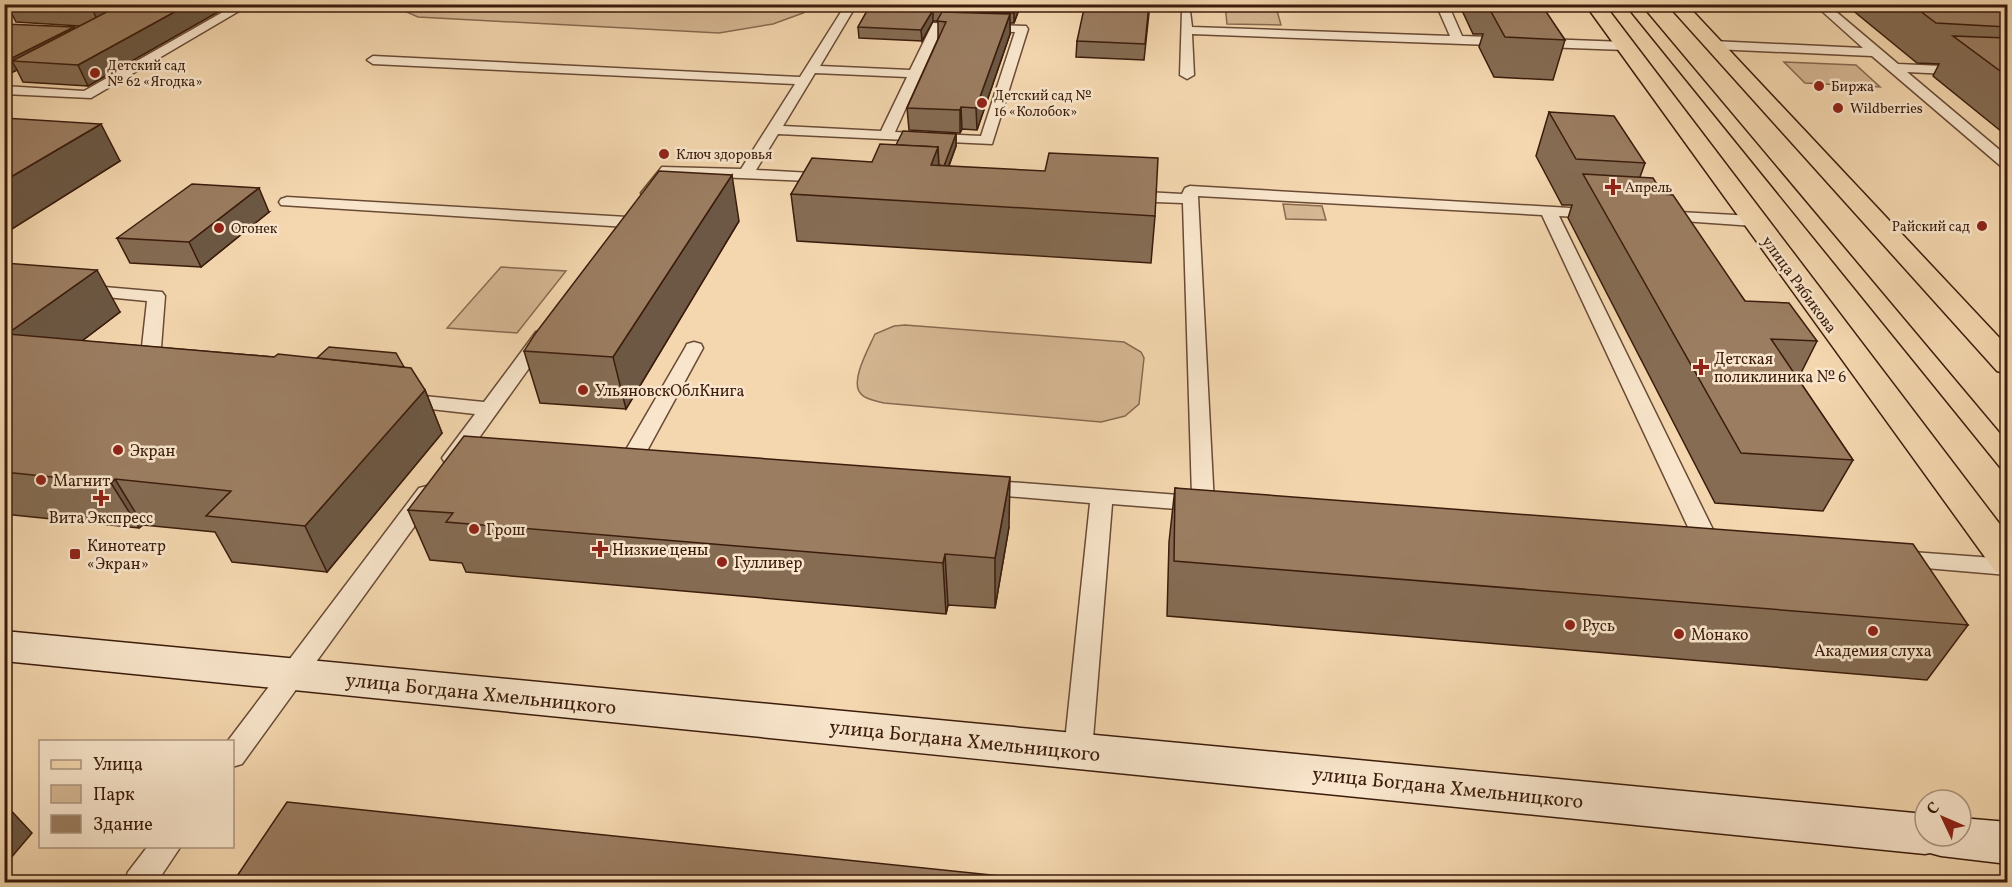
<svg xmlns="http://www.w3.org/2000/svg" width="2012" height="887" font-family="Vollkorn,serif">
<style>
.green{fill:#d5b793;stroke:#886a50;stroke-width:1.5}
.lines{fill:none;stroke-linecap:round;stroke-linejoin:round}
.lane-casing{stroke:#694b35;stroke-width:3}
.secondary-casing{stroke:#3b1c0c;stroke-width:3}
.primary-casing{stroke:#3b1c0c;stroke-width:3}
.lane{fill:#f8e5cb;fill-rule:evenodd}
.secondary{fill:#f8e5cb;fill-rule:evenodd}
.primary{fill:#f4d7af;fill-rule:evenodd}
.tram{stroke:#3b1c0c;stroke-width:1.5}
.wall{fill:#856c53;stroke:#3b1c0c;stroke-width:1.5}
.shaded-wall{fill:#6c5844;stroke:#3b1c0c;stroke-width:1.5}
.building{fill:#9b7d61;stroke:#3b1c0c;stroke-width:1.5}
.poi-dot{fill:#8f2418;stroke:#f8e5cb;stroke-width:2}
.labels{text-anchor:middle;stroke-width:5;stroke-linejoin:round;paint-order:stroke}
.far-poi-label{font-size:14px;fill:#3b1c0c;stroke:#f8e5cb;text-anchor:start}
.street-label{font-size:16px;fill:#3b1c0c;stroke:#f8e5cb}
.poi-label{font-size:16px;fill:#3b1c0c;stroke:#f8e5cb;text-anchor:start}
.near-street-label{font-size:20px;fill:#3b1c0c;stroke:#f8e5cb}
</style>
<rect width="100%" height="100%" fill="#f4d7af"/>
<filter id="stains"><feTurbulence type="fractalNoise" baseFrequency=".00333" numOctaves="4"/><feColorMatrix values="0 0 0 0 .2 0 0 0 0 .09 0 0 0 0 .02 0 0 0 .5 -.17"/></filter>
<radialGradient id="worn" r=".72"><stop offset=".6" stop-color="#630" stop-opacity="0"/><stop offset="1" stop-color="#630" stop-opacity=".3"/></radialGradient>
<g class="green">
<polygon points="398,5 814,5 803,13 773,24 719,33 418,17 402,10"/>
<polygon points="1225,5 1276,7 1281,25 1227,24"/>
<polygon points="1784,62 1856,65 1880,87 1805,83"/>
<polygon points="1283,204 1322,206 1326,220 1286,219"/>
<polygon points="501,267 566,271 517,333 447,328"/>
<path d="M 905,325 L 1124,342 L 1141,352 L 1144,358 L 1139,404 L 1125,416 L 1101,422 L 884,403 C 877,401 866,400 861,394 C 849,382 869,348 875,334 L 894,326 Z"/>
</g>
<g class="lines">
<g class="lane-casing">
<g id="lane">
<polygon points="237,4 251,4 91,98 4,94 4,86 84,91"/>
<path d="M 846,4 L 857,4 L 820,66 L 910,70 L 933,23 L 1026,26 L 1028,29 L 992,144 L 778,134 L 756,170 L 830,174 L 835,176 L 838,179 L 835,182 L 671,175 L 655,196 L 649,198 L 641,193 L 662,167 L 741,169 L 795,84 L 373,64 L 367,60 L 373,56 L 800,77 ZM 941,30 L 1015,32 L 981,136 L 895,132 ZM 815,73 L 907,77 L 881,131 L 783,126 Z"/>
<polygon points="1436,4 1448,4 1462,36 1625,42 1631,46 1625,50 1192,34 1194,75 1187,79 1180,75 1182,11 1190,11 1192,27 1450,36"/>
<polygon points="1814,4 1827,4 1898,64 2008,69 2008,77 1907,72 2008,157 2008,169 2003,168 1872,56 1713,49 1707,45 1713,41 1863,48"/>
<polygon points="1190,186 1604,210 1606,213 1604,216 1598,218 1559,216 1720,544 1716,550 1708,552 1700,550 1696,544 1542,215 1198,196 1214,504 1211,509 1203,511 1112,504 1092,751 1088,759 1078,762 1068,759 1064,751 1090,503 982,494 974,492 971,487 974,482 982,480 1192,496 1183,203 1127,201 1119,196 1127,191 1182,194 1185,188"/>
<polygon points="287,197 627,217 635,222 627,227 281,205 279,202 281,199"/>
<polygon points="1660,211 1754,216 1762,221 1754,226 1654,219 1652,216 1654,213"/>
<polygon points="81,285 162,292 165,296 159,374 156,378 142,378 139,374 147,301 75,294 72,290 75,286"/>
<polygon points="543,330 550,332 552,336 461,463 453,465 445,463 442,458 475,414 404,406 397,404 394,400 397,396 404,394 484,402 536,332"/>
<polygon points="694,342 701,344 703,348 642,460 639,465 631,467 623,465 620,460 685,348 687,344"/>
<polygon points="427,486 435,488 438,493 435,498 242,764 232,767 232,742 227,742 419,488"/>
<polygon points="1898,551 2008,559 2008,575 1890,565 1886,559 1890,553"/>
<polygon points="148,846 181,846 157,882 124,882 128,872"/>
</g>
</g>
<g class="secondary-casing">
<polygon id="secondary" points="4,631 1925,814 1925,836 1961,836 1961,818 2008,822 2008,864 1941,856 1930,853 1925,854 4,661"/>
</g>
<g class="primary-casing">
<g id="primary">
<polygon points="1585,4 1604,4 2008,535 2008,575 1995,571"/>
<polygon points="1667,4 1686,4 2008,347 2008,374 1997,371"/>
</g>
</g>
<use href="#lane" class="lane"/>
<use href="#secondary" class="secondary"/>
<use href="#primary" class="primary"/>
<g class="tram">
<polyline points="1624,4 2008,478"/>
<polyline points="1640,4 2008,442"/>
</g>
</g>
<g class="wall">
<polygon points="7,4 232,4 88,86 23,82 17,70 4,76 4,24 75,29 81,26 16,22"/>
<polygon points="871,4 1021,4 1014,23 1010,23 1010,34 977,130 962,129 960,133 909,130 907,108 938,40 938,21 933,21 922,41 859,38 858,27"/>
<polygon points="1150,4 1144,60 1076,57 1077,41"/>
<polygon points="1459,4 1543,4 1545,8 1544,10 1565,40 1553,80 1494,77 1479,47 1483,34 1473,34"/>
<polygon points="1845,4 2007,4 2007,136 1933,76 1939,64 1917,63"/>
<polygon points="1549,112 1645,163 1640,177 1663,194 1745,301 1817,341 1798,379 1853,460 1823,511 1715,503 1568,218 1572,205 1562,205 1536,156"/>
<polygon points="4,118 120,161 4,234"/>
<polygon points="956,134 956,146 949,166 1155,216 1151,263 797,241 791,194 872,162 896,145"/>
<polygon points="269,212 201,267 130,263 117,238"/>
<polygon points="739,221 626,409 540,403 524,351"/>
<polygon points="4,263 120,312 82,341 274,357 404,367 425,390 442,433 327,572 232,562 215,532 143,525 139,528 4,514"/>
<polygon points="1175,488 1968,625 1927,680 1167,616 1169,542"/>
<polygon points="408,510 1009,527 995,608 948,605 946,614 466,572 462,563 430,560"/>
</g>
<g class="shaded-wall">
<polygon points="97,4 144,4 101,27 91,7"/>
<polygon points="189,4 232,4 88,86 78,65"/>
<polygon points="1017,4 1021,4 1014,23 1014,13"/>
<polygon points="933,10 933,21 922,41 921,30"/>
<polygon points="1010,14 1010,34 977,130 976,108"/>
<polygon points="74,27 79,38 12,61 17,70 4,76 4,62"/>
<polygon points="961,107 962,129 960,133 960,110"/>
<polygon points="101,124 120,161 4,234 4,181"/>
<polygon points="956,134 956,146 944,178 944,166"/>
<polygon points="938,147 940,192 931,165"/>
<polygon points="732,175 739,221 626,409 613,357"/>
<polygon points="259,188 269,212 201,267 189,242"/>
<polygon points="97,270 120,312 34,377 7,334"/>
<polygon points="425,390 442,433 327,572 305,526"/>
<polygon points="1010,477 1009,527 995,608 995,558"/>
<polygon points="115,479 143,525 139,528 111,483"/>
<polygon points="945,554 948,605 946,614 943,563"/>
<polygon points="4,803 32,833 4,866"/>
</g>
<g class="building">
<polygon points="32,4 97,4 91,7"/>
<polygon points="122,4 189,4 78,65 12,61"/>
<polygon points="871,4 1017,4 1014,13 933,10 921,30 858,27"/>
<polygon points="1085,4 1149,4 1145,44 1077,41"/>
<polygon points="1479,4 1543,4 1545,8 1480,6"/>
<polygon points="1911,4 2007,4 2007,27 1936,23"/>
<polygon points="1489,8 1545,10 1565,40 1505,37"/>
<polygon points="942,12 1010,14 976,108 961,107 960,110 907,108 946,22 937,21"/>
<polygon points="4,24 74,27 4,62"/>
<polygon points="1953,36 2007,38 2007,76"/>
<polygon points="1549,112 1614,116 1645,163 1576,159"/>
<polygon points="4,118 101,124 4,181 4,131 6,130 8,125 4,123"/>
<polygon points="903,131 956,134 944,166 939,165 938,147 896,145"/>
<polygon points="880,144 938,147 931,165 1045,171 1049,153 1158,158 1155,216 791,194 812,158 872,162"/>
<polygon points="659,171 732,175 613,357 524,351 535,334"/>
<polygon points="1583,174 1653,178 1663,194 1673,195 1745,301 1789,303 1817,341 1771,339 1853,460 1741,453"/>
<polygon points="192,184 259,188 189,242 117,238"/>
<polygon points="4,263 97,270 7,334 274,357 278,354 411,368 425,390 305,526 206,516 231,491 115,479 111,483 4,472"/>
<polygon points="329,347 396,353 404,367 317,358"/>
<polygon points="464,436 1010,477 995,558 945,554 943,563 446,522 453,513 408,510"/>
<polygon points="1175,488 1913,544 1968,625 1174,561"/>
<polygon points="287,802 1058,882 233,882"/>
</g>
<g class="poi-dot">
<circle cx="95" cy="73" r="6"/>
<circle cx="1819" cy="86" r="6"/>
<circle cx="982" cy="103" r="6"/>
<circle cx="1838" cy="108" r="6"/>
<circle cx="664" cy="154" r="6"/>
<path d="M1610 178h6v6h6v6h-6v6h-6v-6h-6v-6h6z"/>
<circle cx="1982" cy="226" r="6"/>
<circle cx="219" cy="228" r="6"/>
<path d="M1698 358h6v6h6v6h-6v6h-6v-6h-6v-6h6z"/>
<circle cx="583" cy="390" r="6"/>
<circle cx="118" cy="450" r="6"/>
<circle cx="41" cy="480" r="6"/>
<path d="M98 489h6v6h6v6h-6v6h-6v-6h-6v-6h6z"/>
<circle cx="474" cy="529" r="6"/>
<path d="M597 540h6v6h6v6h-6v6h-6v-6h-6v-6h6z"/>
<rect x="69" y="548" width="12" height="12" rx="3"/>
<circle cx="722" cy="562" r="6"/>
<circle cx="1570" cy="625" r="6"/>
<circle cx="1873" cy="631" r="6"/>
<circle cx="1679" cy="634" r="6"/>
</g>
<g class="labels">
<g class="far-poi-label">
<text x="107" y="70">Детский сад<tspan x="107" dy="16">№ 62 «Ягодка»</tspan></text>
<text x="1831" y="91">Биржа</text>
<text x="994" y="100">Детский сад №<tspan x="994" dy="16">16 «Колобок»</tspan></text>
<text x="1850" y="113">Wildberries</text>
<text x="676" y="159">Ключ здоровья</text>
<text x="1625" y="192">Апрель</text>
<text x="1970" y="231" text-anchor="end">Райский сад</text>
<text x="231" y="233">Огонек</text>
</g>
<g class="street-label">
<text transform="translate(1800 284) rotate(54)" y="6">улица Рябикова</text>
</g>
<g class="poi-label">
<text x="1714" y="364">Детская<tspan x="1714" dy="18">поликлиника № 6</tspan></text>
<text x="595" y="396">УльяновскОблКнига</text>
<text x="130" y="456">Экран</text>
<text x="53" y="486">Магнит</text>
<text x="101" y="523" text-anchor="middle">Вита Экспресс</text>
<text x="486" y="535">Грош</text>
<text x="87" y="551">Кинотеатр<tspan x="87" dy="18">«Экран»</tspan></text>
<text x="612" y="555">Низкие цены</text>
<text x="734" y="568">Гулливер</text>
<text x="1582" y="631">Русь</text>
<text x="1691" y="640">Монако</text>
<text x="1873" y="656" text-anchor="middle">Академия слуха</text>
</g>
<g class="near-street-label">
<text transform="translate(481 693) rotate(6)" y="7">улица Богдана Хмельницкого</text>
<text transform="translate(965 740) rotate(6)" y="7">улица Богдана Хмельницкого</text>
<text transform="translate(1448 787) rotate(6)" y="7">улица Богдана Хмельницкого</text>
</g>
</g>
<rect width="2012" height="887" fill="none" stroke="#f4d7af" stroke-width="24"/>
<rect x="6" y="6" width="2000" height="875" fill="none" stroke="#3b1c0c" stroke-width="3"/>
<rect x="12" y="12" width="1988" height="863" fill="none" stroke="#3b1c0c" stroke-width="1.5"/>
<rect x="39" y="740" width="195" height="108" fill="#f8e5cb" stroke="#ac957f" stroke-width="1.5"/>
<rect x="51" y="760" width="30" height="9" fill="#f4d7af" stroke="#ac957f" stroke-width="1.5"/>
<text x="93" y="770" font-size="18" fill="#3b1c0c">Улица</text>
<rect x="51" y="785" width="30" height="18" fill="#d5b793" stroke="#ac957f" stroke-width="1.5"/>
<text x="93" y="800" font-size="18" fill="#3b1c0c">Парк</text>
<rect x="51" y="815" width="30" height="18" fill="#9b7d61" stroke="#ac957f" stroke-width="1.5"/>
<text x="93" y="830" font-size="18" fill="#3b1c0c">Здание</text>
<g transform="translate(1943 818) rotate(314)"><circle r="28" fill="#f8e5cb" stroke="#ac957f" stroke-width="1.5"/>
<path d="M0-4.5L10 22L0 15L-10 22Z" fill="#8f2418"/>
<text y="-9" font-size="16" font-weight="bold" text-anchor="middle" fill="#3b1c0c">С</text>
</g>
<rect width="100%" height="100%" filter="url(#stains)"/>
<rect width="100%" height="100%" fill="url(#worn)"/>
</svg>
